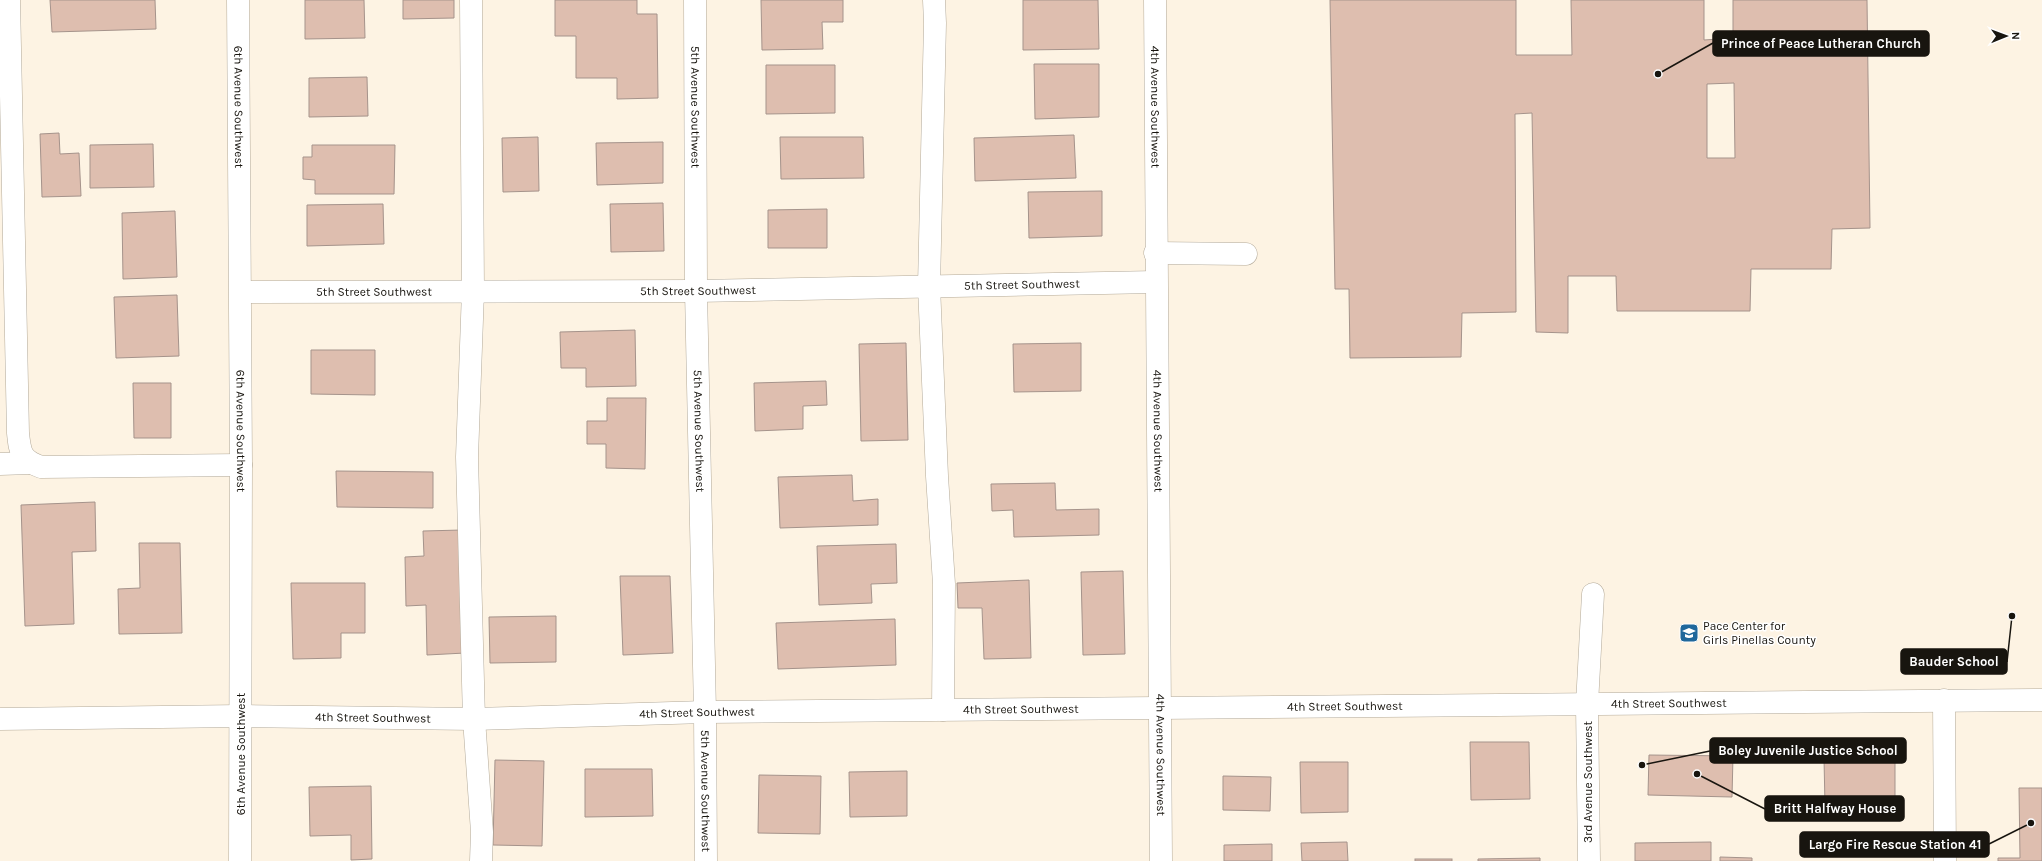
<svg xmlns="http://www.w3.org/2000/svg" width="2042" height="861" font-family="Karla,sans-serif">
<style>
.building{fill:#debeaf;stroke:#a5938b;fill-rule:evenodd}
.lines{fill:none;stroke-linecap:round;stroke-linejoin:round}
.minor-casing{stroke:#b3aa9a;stroke-width:23}
.minor{stroke:#fff;stroke-width:22}
.labels{text-anchor:middle;stroke-width:3;stroke-linejoin:round;paint-order:stroke}
.street-label{font-size:12px;fill:#18150f;stroke:#fff}
.poi-label{font-size:12px;fill:#18150f;stroke:#fff;text-anchor:start}
.leader{fill:none;stroke:#18150f;stroke-width:1.5}
.callout-dot{fill:#18150f;stroke:#fff;stroke-width:1.5}
.callout{fill:#18150f;stroke:#18150f;stroke-width:1.5}
.callout-label{font-size:13px;text-anchor:middle;font-weight:bold;fill:#fff}
</style>
<rect width="100%" height="100%" fill="#fdf3e3"/>
<g class="building">
<polygon points="50,0 155,0 156,29 52,32"/>
<polygon points="305,0 364,0 365,38 305,39"/>
<polygon points="403,0 454,0 454,18 403,19"/>
<polygon points="555,0 637,0 637,14 657,14 658,98 617,99 617,78 576,78 576,36 555,36"/>
<polygon points="761,0 843,0 843,22 822,22 823,49 762,50"/>
<polygon points="1023,0 1098,0 1099,49 1023,50"/>
<path d="M 1330,0 L 1516,0 L 1516,55 L 1572,55 L 1571,0 L 1704,0 L 1704,40 L 1733,38 L 1733,0 L 1867,0 L 1870,228 L 1832,229 L 1831,269 L 1751,269 L 1750,311 L 1617,311 L 1616,276 L 1568,276 L 1568,333 L 1536,332 L 1532,113 L 1515,114 L 1516,312 L 1462,313 L 1461,357 L 1350,358 L 1349,289 L 1335,289 ZM 1734,83 L 1735,158 L 1707,158 L 1707,84 Z"/>
<polygon points="1034,64 1099,64 1099,117 1035,119"/>
<polygon points="766,65 835,65 835,113 766,114"/>
<polygon points="367,77 368,116 309,117 309,78"/>
<polygon points="59,133 60,154 79,153 81,196 42,197 40,134"/>
<polygon points="1074,135 1076,178 975,181 974,138"/>
<polygon points="538,137 539,191 503,192 502,138"/>
<polygon points="780,137 863,137 864,178 781,179"/>
<polygon points="663,142 663,183 597,185 596,143"/>
<polygon points="153,144 154,187 90,188 90,145"/>
<polygon points="312,145 395,145 394,194 315,194 315,180 303,179 303,157 312,157"/>
<polygon points="1102,191 1102,236 1029,238 1028,192"/>
<polygon points="663,203 664,251 611,252 610,204"/>
<polygon points="383,204 384,244 307,246 307,205"/>
<polygon points="827,209 827,248 768,248 768,210"/>
<polygon points="175,211 177,277 123,279 122,213"/>
<polygon points="177,295 179,356 116,358 114,297"/>
<polygon points="635,330 636,386 586,387 586,368 561,368 560,332"/>
<polygon points="906,343 908,440 861,441 859,344"/>
<polygon points="1081,343 1081,391 1014,392 1013,344"/>
<polygon points="311,350 375,350 375,395 311,394"/>
<polygon points="826,381 827,405 803,406 803,429 755,431 754,383"/>
<polygon points="133,383 171,383 171,438 134,438"/>
<polygon points="607,398 646,398 645,469 606,468 606,444 587,444 587,421 607,421"/>
<polygon points="336,471 433,472 433,508 337,507"/>
<polygon points="852,475 853,501 878,499 878,525 780,528 778,477"/>
<polygon points="1055,483 1056,510 1099,509 1099,535 1014,537 1013,510 992,511 991,484"/>
<polygon points="95,502 96,551 72,552 74,624 25,626 21,505"/>
<polygon points="462,530 465,653 427,655 426,605 406,606 405,557 424,556 423,531"/>
<polygon points="139,543 180,543 182,633 119,634 118,589 140,588"/>
<polygon points="896,544 897,583 871,584 872,603 819,605 817,546"/>
<polygon points="1123,571 1125,654 1083,655 1081,572"/>
<polygon points="620,576 670,576 673,653 623,655"/>
<polygon points="1029,580 1031,658 984,659 982,608 958,608 957,583"/>
<polygon points="291,583 365,583 365,633 341,633 341,658 293,659"/>
<polygon points="556,616 556,662 490,663 489,617"/>
<polygon points="895,619 896,665 778,669 776,623"/>
<polygon points="1470,742 1529,742 1530,799 1471,800"/>
<polygon points="1649,755 1733,756 1732,797 1648,795"/>
<polygon points="1895,757 1895,805 1825,806 1824,758"/>
<polygon points="495,760 544,761 542,846 493,845"/>
<polygon points="1300,762 1348,762 1348,812 1301,813"/>
<polygon points="585,769 652,769 653,816 585,817"/>
<polygon points="907,771 907,816 850,817 849,772"/>
<polygon points="759,775 821,776 820,834 758,833"/>
<polygon points="1223,776 1271,777 1270,811 1223,810"/>
<polygon points="371,786 372,859 351,860 351,835 310,836 309,787"/>
<polygon points="2019,788 2042,788 2042,861 1998,861 1998,858 2020,858"/>
<polygon points="1347,842 1348,861 1302,861 1301,843"/>
<polygon points="1711,842 1711,861 1635,861 1635,843"/>
<polygon points="1272,844 1272,861 1224,861 1224,845"/>
<polygon points="1720,857 1752,858 1752,861 1720,861"/>
<polygon points="1540,858 1540,861 1478,861 1478,859"/>
<rect x="1415" y="859" width="37" height="2"/>
</g>
<g class="lines">
<g class="minor-casing">
<g id="minor">
<path d="M 9,0 L 18,433 C 20,453 21,460 41,467 L 241,465"/>
<path id="s1" d="M 238,0 L 241,465 L 240,861"/>
<polyline points="471,0 473,291 467,457 474,719 482,832 481,861"/>
<path id="s2" d="M 695,0 L 696,291 L 705,712 L 706,861"/>
<polyline points="934,0 935,23 929,286 937,476 944,584 943,710"/>
<path id="s3" d="M 1155,0 C 1155,287 1161,574 1161,861"/>
<polyline points="1155,253 1246,254"/>
<path id="s4" d="M 241,292 L 696,291 L 1155,282"/>
<polyline points="0,464 30,463"/>
<polyline points="1944,700 1945,861"/>
<path id="s5" d="M 0,719 L 241,716 L 474,719 L 705,712 L 2042,700"/>
<polyline points="1589,861 1587,704 1593,594"/>
</g>
</g>
<use href="#minor" class="minor"/>
</g>
<defs>
<g id="school-square" transform="scale(1)"><rect x="-9" y="-9" width="18" height="18" rx="4" fill="#1f679b" stroke="#fff"/><path d="M0-5L7-2L0 1L-7-2ZM-4 1L0 2.5L4 1V4Q0 6-4 4Z" fill="#fff"/></g>
</defs>
<g fill-rule="evenodd">
<use href="#school-square" x="1689" y="633"/>
</g>
<g class="labels">
<g class="street-label">
<text dy="4" stroke="none"><textPath href="#s1" startOffset="107">6th Avenue Southwest</textPath></text>
<text dy="4" stroke="none"><textPath href="#s2" startOffset="107">5th Avenue Southwest</textPath></text>
<text dy="4" stroke="none"><textPath href="#s3" startOffset="107">4th Avenue Southwest</textPath></text>
<text dy="4" stroke="none"><textPath href="#s4" startOffset="781">5th Street Southwest</textPath></text>
<text dy="4" stroke="none"><textPath href="#s4" startOffset="457">5th Street Southwest</textPath></text>
<text dy="4" stroke="none"><textPath href="#s4" startOffset="133">5th Street Southwest</textPath></text>
<text dy="4" stroke="none"><textPath href="#s1" startOffset="431">6th Avenue Southwest</textPath></text>
<text dy="4" stroke="none"><textPath href="#s2" startOffset="431">5th Avenue Southwest</textPath></text>
<text dy="4" stroke="none"><textPath href="#s3" startOffset="431">4th Avenue Southwest</textPath></text>
<text dy="4" stroke="none"><textPath href="#s5" startOffset="1669">4th Street Southwest</textPath></text>
<text dy="4" stroke="none"><textPath href="#s5" startOffset="1345">4th Street Southwest</textPath></text>
<text dy="4" stroke="none"><textPath href="#s5" startOffset="1021">4th Street Southwest</textPath></text>
<text dy="4" stroke="none"><textPath href="#s5" startOffset="697">4th Street Southwest</textPath></text>
<text dy="4" stroke="none"><textPath href="#s5" startOffset="373">4th Street Southwest</textPath></text>
<text transform="translate(241 754) rotate(-90)" y="4">6th Avenue Southwest</text>
<text dy="4" stroke="none"><textPath href="#s3" startOffset="755">4th Avenue Southwest</textPath></text>
<text transform="translate(1588 782) rotate(-90)" y="4">3rd Avenue Southwest</text>
<text dy="4" stroke="none"><textPath href="#s2" startOffset="791">5th Avenue Southwest</textPath></text>
</g>
<g class="poi-label">
<text x="1703" y="630">Pace Center for<tspan x="1703" dy="14">Girls Pinellas County</tspan></text>
</g>
</g>
<path class="leader" d="M1658 74L1713 43M2012 616L2007 662M1642 765L1710 751M1697 774L1765 809M2031 823L1989 844"/>
<g class="callout-dot">
<circle cx="1658" cy="74" r="4"/>
<circle cx="2012" cy="616" r="4"/>
<circle cx="1642" cy="765" r="4"/>
<circle cx="1697" cy="774" r="4"/>
<circle cx="2031" cy="823" r="4"/>
</g>
<g class="callout">
<rect x="1713" y="31" width="216" height="25" rx="4"/>
<rect x="1901" y="649" width="106" height="25" rx="4"/>
<rect x="1710" y="738" width="196" height="25" rx="4"/>
<rect x="1765" y="796" width="139" height="25" rx="4"/>
<rect x="1800" y="832" width="189" height="25" rx="4"/>
</g>
<g class="callout-label">
<text x="1821" y="48">Prince of Peace Lutheran Church</text>
<text x="1954" y="666">Bauder School</text>
<text x="1808" y="755">Boley Juvenile Justice School</text>
<text x="1835" y="813">Britt Halfway House</text>
<text x="1895" y="849">Largo Fire Rescue Station 41</text>
</g>
<g transform="translate(2006 36) rotate(89)" stroke="#ffffff" stroke-width="3" paint-order="stroke">
<path d="M0-3L7 15L0 10L-7 15Z" fill="#18150f"/>
<text y="-6" font-size="11" font-weight="bold" text-anchor="middle" fill="#18150f">N</text>
</g>
</svg>
